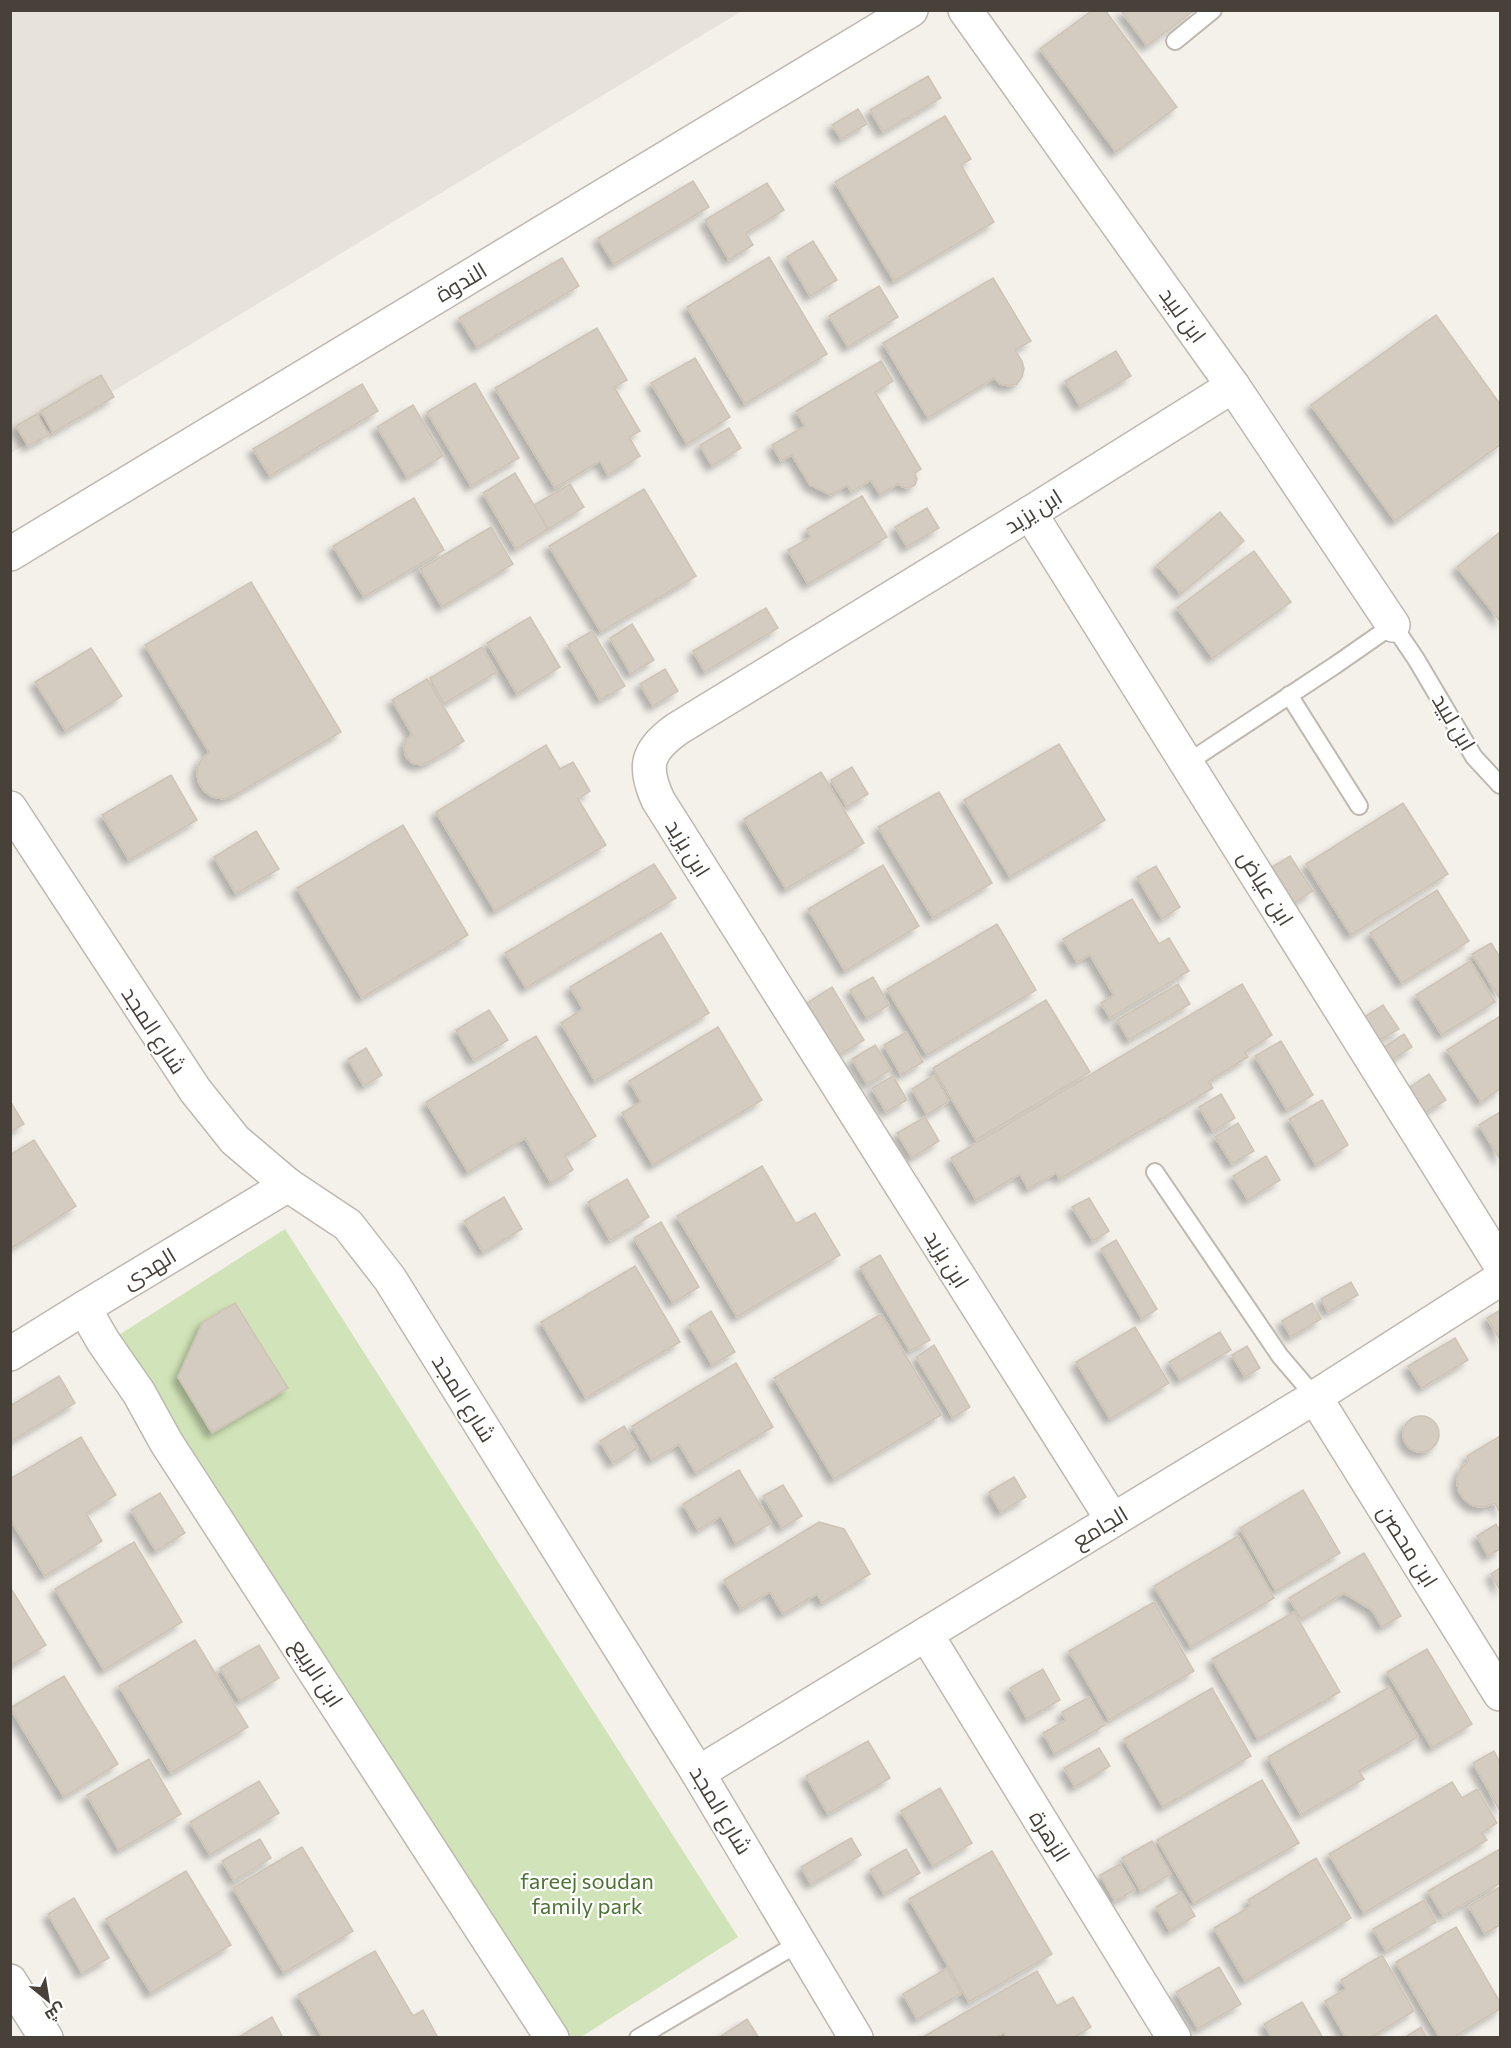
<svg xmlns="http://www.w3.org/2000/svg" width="1511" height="2048" font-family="Commissioner,Cairo,sans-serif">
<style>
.residential{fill:#e7e2da}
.green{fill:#d1e3b8}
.building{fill:#d4ccc1;stroke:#cec4b5;stroke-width:1.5;filter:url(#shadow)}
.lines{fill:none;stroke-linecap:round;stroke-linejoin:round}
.service-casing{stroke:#beb8ae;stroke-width:20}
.minor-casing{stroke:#beb8ae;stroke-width:36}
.service{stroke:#fff;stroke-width:16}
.minor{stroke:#fff;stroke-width:33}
.labels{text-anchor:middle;stroke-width:4.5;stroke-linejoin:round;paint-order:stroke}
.street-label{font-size:22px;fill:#474139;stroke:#fff}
.park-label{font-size:22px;fill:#4c7333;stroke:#fff}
</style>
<defs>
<filter id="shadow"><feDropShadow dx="-5.5" dy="5.5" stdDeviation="3" flood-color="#0004"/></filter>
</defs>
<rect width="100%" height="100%" fill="#f4f1eb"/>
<polygon class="residential" points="11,11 742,11 11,453"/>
<polygon class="green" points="285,1229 738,1937 581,2037 556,2037 111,1340"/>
<g class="building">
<polygon points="1093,10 1105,10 1177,107 1116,152 1040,49"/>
<polygon points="1124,10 1195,10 1147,46 1122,12"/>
<polygon points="928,76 941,98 883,132 870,110"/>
<polygon points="858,109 867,124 841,139 832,125"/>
<polygon points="945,116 971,159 961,165 994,222 894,281 835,182"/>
<polygon points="693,181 709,207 614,264 598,238"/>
<polygon points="767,183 784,210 746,233 753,245 729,260 705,220"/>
<polygon points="813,241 837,280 810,296 787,257"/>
<polygon points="769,257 827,354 745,404 687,307"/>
<polygon points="562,258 579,286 477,347 459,318"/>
<polygon points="993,278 1031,341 1015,350 1022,361 1024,369 1022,377 1017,384 1009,386 1000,384 994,378 928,418 883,343"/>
<polygon points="879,286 898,317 848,347 829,316"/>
<polygon points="1436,315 1500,404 1500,445 1395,521 1311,405"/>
<polygon points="597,328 627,380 614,387 640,431 629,437 640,456 608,475 600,461 555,488 495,388"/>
<polygon points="1116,351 1131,376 1080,406 1065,381"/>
<polygon points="695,358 730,417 687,444 651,383"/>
<polygon points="881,361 893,381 875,392 921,469 915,473 917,479 915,485 909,488 903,487 898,484 880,495 871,480 851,492 847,485 831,495 810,485 792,455 781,461 772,445 805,426 796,411"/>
<polygon points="101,375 114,397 53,433 41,411"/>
<polygon points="475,383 519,458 471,486 427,412"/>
<polygon points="362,384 378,411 270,476 253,449"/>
<polygon points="413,405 443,456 407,477 377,427"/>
<polygon points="37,414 49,435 28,446 16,426"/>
<polygon points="729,428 741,448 712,466 700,445"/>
<polygon points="515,473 548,529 516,549 483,493"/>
<polygon points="570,484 584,507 548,529 534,505"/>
<polygon points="644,489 696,576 601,632 549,546"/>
<polygon points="862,496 887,537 808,584 788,550 811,537 807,529"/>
<polygon points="414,498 444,550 364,597 333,546"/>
<polygon points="927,508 939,528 907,547 895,527"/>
<polygon points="1220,512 1244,541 1181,594 1157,565"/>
<polygon points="491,527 513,564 442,607 420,569"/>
<polygon points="1500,532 1500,621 1457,567"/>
<polygon points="1254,551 1291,602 1213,658 1177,608"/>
<polygon points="251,582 341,732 235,795 224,799 213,797 204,791 198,781 197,770 201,760 209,752 145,645"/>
<polygon points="766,608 778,628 705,672 693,651"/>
<polygon points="530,617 560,667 517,694 487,643"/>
<polygon points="632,624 654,660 631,674 610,638"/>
<polygon points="592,631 625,686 600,700 568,645"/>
<polygon points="482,647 497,672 444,704 430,678"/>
<polygon points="91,648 122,696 66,731 35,682"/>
<polygon points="665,669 678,691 653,706 640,684"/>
<polygon points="427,679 464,741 429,762 421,765 412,763 406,757 404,748 406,740 412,734 392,700"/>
<polygon points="1059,744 1105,820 1010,877 964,800"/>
<polygon points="546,745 560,769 573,762 590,791 578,799 606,845 495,911 436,812"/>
<polygon points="852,767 868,794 847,807 831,780"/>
<polygon points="821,772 864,843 786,889 744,819"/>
<polygon points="171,775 197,820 129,860 102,815"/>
<polygon points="939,792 992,883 933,918 878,827"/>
<polygon points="1403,803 1448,874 1351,935 1306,864"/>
<polygon points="403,825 468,935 362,998 297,888"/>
<polygon points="256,831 279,869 236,894 214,857"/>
<polygon points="1290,856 1313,891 1286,908 1264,872"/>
<polygon points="654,864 676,898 526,988 505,953"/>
<polygon points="883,865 919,926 845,971 808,909"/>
<polygon points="1156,866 1180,907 1162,919 1137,877"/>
<polygon points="1437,890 1469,941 1402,983 1370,933"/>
<polygon points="1132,899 1159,944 1169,938 1189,971 1110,1018 1101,1003 1114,995 1090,955 1077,962 1063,939"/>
<polygon points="997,924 1036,990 927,1055 887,989"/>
<polygon points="661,933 709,1013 595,1081 561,1023 583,1009 570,987"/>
<polygon points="1491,943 1500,957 1500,999 1472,954"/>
<polygon points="1470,961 1495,1002 1442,1035 1416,995"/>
<polygon points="873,977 889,1005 867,1018 850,990"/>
<polygon points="1178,984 1190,1004 1129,1040 1117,1020"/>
<polygon points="1242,984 1272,1035 1245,1052 1248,1057 1209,1081 1213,1088 1060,1179 1056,1173 1028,1189 1020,1174 976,1200 951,1158"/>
<polygon points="832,987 864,1040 839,1055 807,1003"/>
<polygon points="1046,1000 1090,1072 976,1140 933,1068"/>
<polygon points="1383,1005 1399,1029 1375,1043 1360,1020"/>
<polygon points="489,1010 508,1040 474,1060 456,1030"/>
<polygon points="1500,1016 1500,1089 1481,1102 1447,1050"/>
<polygon points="718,1027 762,1100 653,1165 622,1113 641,1102 629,1081"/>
<polygon points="906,1032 923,1062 901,1075 884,1045"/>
<polygon points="1404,1034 1412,1047 1386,1064 1378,1051"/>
<polygon points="536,1036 596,1136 565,1155 573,1170 551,1183 525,1138 468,1172 426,1102"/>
<polygon points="1281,1041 1313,1095 1287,1110 1255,1056"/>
<polygon points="875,1045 891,1070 867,1084 852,1059"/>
<polygon points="366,1048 382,1075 364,1086 348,1059"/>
<polygon points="1429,1074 1446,1100 1425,1113 1409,1088"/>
<polygon points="934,1075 949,1101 927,1115 912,1089"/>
<polygon points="893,1076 907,1100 886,1112 872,1088"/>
<polygon points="1221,1094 1235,1118 1213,1131 1199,1107"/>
<polygon points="1322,1100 1348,1145 1316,1165 1289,1119"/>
<polygon points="10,1101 24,1124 10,1132"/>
<polygon points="1500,1112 1500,1159 1479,1125"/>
<polygon points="925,1117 939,1141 912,1158 897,1133"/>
<polygon points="1238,1123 1254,1151 1232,1164 1215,1137"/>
<polygon points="34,1140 76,1206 10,1249 10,1155"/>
<polygon points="1266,1156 1280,1180 1248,1200 1233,1176"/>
<polygon points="762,1166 796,1224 815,1213 840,1255 737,1317 677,1216"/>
<polygon points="627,1179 649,1217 610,1240 588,1202"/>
<polygon points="504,1197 522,1229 483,1252 464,1221"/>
<polygon points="1089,1198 1109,1231 1093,1241 1072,1207"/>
<polygon points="661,1222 699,1287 673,1303 634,1238"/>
<polygon points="1116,1240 1157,1309 1142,1319 1101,1249"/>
<polygon points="880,1255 930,1340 910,1351 860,1267"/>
<polygon points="635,1266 680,1342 586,1398 541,1322"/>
<polygon points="1351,1282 1358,1295 1328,1312 1321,1299"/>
<polygon points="235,1303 288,1388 212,1433 178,1377 203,1322"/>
<polygon points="1312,1303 1321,1319 1291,1337 1282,1321"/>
<polygon points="1500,1310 1500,1340 1487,1318"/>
<polygon points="711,1311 735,1352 712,1365 689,1325"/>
<polygon points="881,1314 941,1415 834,1479 774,1378"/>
<polygon points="1135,1327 1169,1383 1110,1419 1076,1362"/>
<polygon points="1220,1332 1231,1350 1180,1380 1169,1362"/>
<polygon points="1455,1338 1468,1360 1422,1388 1408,1366"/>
<polygon points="934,1345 970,1407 953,1418 916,1357"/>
<polygon points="1247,1346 1260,1368 1245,1377 1232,1355"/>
<polygon points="736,1363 773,1427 696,1473 679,1444 652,1460 632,1426"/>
<polygon points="59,1376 75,1403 10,1442 10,1406"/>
<circle cx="1421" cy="1434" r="18"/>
<polygon points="624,1426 638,1448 613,1463 600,1441"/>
<polygon points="1500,1436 1500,1513 1495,1503 1484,1507 1473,1506 1464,1499 1458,1490 1457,1479 1461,1468 1469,1461 1467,1456"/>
<polygon points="81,1437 116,1495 86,1513 102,1541 45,1576 10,1519 10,1479"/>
<polygon points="739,1470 771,1523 736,1544 721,1516 698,1530 683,1504"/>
<polygon points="1014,1477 1026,1497 1001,1512 989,1492"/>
<polygon points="783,1485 802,1516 782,1528 763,1496"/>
<polygon points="1303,1490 1340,1553 1276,1591 1240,1528"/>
<polygon points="160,1493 185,1533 156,1551 131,1510"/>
<polygon points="819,1522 844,1529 870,1574 822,1603 817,1594 783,1614 770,1592 741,1609 724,1580"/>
<polygon points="1496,1524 1500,1531 1500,1549 1488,1556 1477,1536"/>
<polygon points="1238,1536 1274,1598 1191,1647 1154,1586"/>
<polygon points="134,1542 182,1622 104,1670 55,1589"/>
<polygon points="1364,1553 1401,1616 1382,1627 1372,1610 1344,1593 1301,1619 1289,1598"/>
<polygon points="1500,1568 1500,1590 1491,1574"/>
<polygon points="10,1587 46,1645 10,1666"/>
<polygon points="1154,1602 1194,1671 1109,1720 1069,1651"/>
<polygon points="1294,1612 1340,1692 1258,1739 1212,1659"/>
<polygon points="195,1640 248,1727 171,1773 119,1686"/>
<polygon points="259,1645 279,1678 240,1701 220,1668"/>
<polygon points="1427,1649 1472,1724 1432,1748 1387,1672"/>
<polygon points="1043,1669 1060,1700 1027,1719 1010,1688"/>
<polygon points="64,1676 118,1764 64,1797 10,1708"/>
<polygon points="1389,1687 1418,1737 1359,1771 1364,1779 1301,1815 1268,1757"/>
<polygon points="1212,1688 1251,1756 1163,1807 1124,1739"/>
<polygon points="1089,1697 1105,1725 1055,1754 1043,1733 1066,1720 1062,1712"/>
<polygon points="868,1741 890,1778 828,1814 806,1776"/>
<polygon points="1099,1748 1110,1766 1075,1787 1064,1768"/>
<polygon points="1494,1751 1500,1763 1500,1811 1473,1763"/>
<polygon points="149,1759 181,1814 119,1850 87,1795"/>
<polygon points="1262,1780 1299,1843 1194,1903 1157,1840"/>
<polygon points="259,1781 279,1813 210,1855 190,1822"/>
<polygon points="1452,1782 1462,1798 1477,1789 1497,1823 1482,1833 1487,1840 1364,1913 1329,1854"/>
<polygon points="940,1788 972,1843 933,1866 901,1811"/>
<polygon points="851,1838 861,1855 811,1884 801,1867"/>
<polygon points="260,1839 271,1858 234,1881 222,1861"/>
<polygon points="1152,1841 1171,1874 1141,1891 1122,1858"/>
<polygon points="302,1847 353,1931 284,1973 233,1888"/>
<polygon points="906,1849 920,1873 884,1894 870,1870"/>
<polygon points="1500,1849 1500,1883 1443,1916 1428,1891"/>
<polygon points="992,1851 1052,1954 969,2002 909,1899"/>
<polygon points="1316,1858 1351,1918 1245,1981 1214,1928 1251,1906 1248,1900"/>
<polygon points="1120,1864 1135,1890 1115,1901 1100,1875"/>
<polygon points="186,1871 231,1945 151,1993 106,1919"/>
<polygon points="1500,1887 1500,1925 1485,1934 1469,1906"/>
<polygon points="1181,1892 1195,1916 1170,1931 1156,1907"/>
<polygon points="74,1898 109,1958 82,1973 48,1914"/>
<polygon points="1424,1900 1436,1922 1386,1951 1373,1929"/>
<polygon points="1456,1927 1500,2002 1500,2009 1453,2038 1440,2038 1396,1962"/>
<polygon points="375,1951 413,2016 423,2010 438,2038 323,2038 298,1995"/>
<polygon points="1382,1955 1414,2011 1370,2038 1346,2038 1325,2001 1346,1989 1341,1980"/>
<polygon points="1219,1967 1241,2004 1198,2029 1176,1992"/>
<polygon points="947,1968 961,1994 917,2019 903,1994"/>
<polygon points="1037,1971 1057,2006 1073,1997 1091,2027 1073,2038 1007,2038 1004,2032 995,2038 921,2038"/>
<polygon points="1302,2002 1323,2038 1272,2038 1264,2024"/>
<polygon points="272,2017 283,2038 237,2038"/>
<polygon points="747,2019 759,2038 718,2038"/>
<polygon points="1421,2027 1427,2038 1404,2038"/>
</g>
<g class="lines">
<g class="service-casing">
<g id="service">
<polyline points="1175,41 1213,10"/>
<polyline points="1289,695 1359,806"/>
<polyline points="1187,763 1334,666 1393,625 1416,659 1474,757 1500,785"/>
<polyline points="1155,1172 1280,1356 1315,1397"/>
<polyline points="638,2038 799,1943"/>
</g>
</g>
<g class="minor-casing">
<g id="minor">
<polyline points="965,10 1233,386 1393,625"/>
<polyline points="1030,513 1500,1264"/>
<polyline points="10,554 911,10"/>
<polyline points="10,808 195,1090 235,1140 288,1185 348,1225 390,1279 698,1773 856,2038"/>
<polyline points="84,1308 103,1341 139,1393 166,1442 552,2038"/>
<polyline points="10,1354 84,1308 288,1185"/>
<polyline points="1315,1397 1500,1694"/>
<path d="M 1112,1519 L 658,800 C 643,767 646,751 677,729 L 1030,513 L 1233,386"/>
<polyline points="926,1634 1174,2038"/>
<polyline points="698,1773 1315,1397 1500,1279"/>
<polyline points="10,1981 46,2038"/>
</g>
</g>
<use href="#service" class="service"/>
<use href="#minor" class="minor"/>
</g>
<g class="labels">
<g class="street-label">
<text transform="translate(461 282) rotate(-31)" y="8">الندوة</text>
<text transform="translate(1183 315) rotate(54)" y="8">ابن لبيد</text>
<text transform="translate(1033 511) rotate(-32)" y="8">ابن يزيد</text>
<text transform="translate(1454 722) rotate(59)" y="8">ابن لبيد</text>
<text transform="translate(688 848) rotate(58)" y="8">ابن يزيد</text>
<text transform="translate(1266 888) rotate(58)" y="8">ابن عياض</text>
<text transform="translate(154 1030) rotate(57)" y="8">شارع المجد</text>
<text transform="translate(947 1259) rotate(58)" y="8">ابن يزيد</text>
<text transform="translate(149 1268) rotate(-31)" y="8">الهدى</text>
<text transform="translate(464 1398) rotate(58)" y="8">شارع المجد</text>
<text transform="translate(1100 1527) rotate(-31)" y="8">الجامع</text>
<text transform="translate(1408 1546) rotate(58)" y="8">ابن محصن</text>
<text transform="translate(317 1673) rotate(57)" y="8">ابن الربيع</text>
<text transform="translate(721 1810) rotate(59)" y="8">شارع المجد</text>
<text transform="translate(1050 1836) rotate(58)" y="8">الزهرة</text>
</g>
<g class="park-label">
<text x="587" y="1889">fareej soudan<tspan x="587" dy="25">family park</tspan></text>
</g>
</g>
<rect width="1511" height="2048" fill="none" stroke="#474139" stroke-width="24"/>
<g transform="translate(48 2000) rotate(150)" stroke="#ffffff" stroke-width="4.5" paint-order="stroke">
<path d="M0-4.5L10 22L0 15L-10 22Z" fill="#474139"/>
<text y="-9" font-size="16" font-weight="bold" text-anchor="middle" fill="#474139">ش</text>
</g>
</svg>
